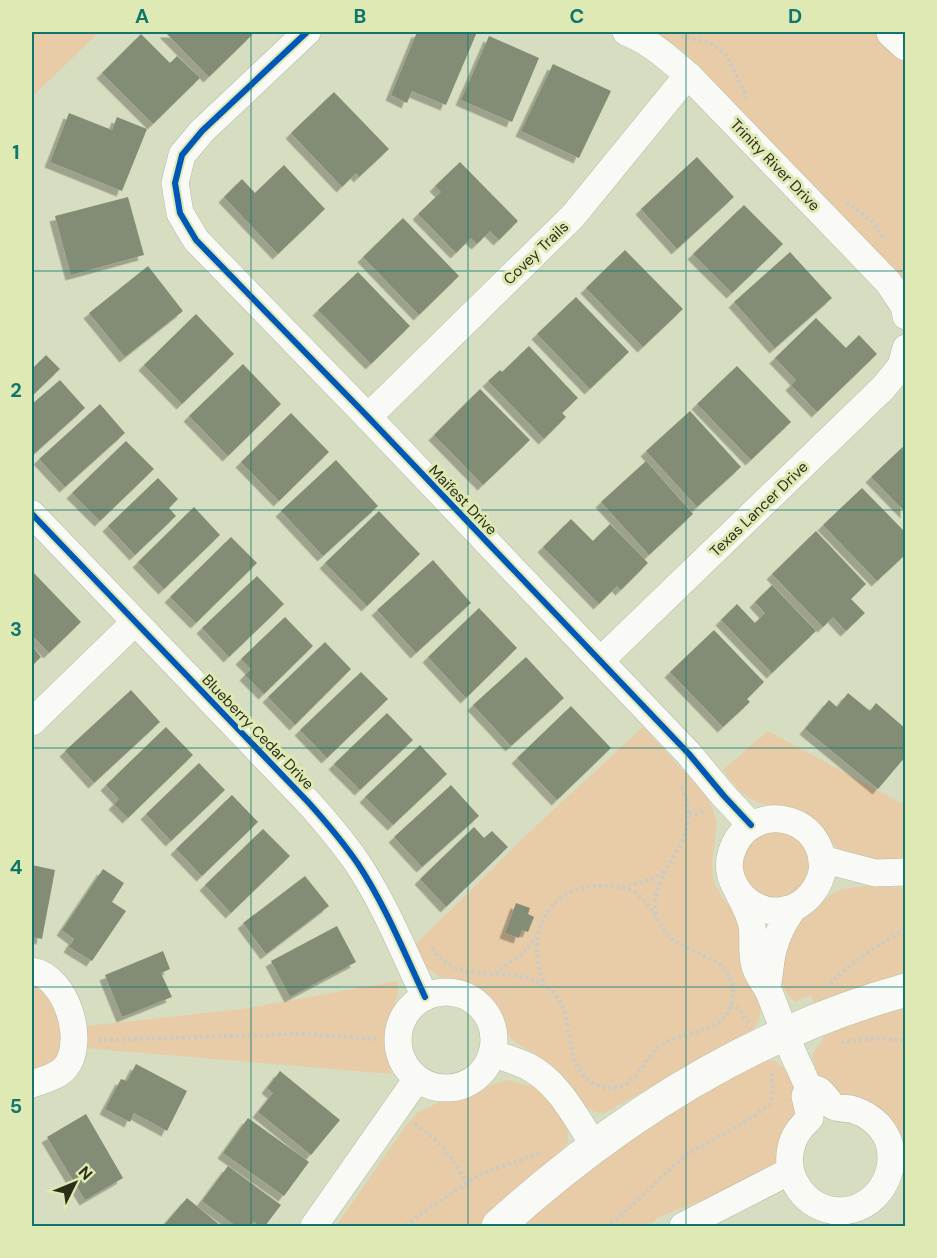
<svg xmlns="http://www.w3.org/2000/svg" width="937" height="1258" font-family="'DM Sans',sans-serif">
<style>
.green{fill:#e8cba7}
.building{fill:#838d75;filter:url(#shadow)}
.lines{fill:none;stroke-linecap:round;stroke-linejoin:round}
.minor-casing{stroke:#b5baa3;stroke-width:28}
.tertiary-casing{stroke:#b5baa3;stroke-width:34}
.path{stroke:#cacbc3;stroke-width:4;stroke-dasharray:3 3;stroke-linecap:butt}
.minor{stroke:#f9faf6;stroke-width:27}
.tertiary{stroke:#f9faf6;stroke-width:33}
.cycleway-casing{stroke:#dfe9b4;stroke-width:10}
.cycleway{stroke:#0057b8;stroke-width:6}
.grid{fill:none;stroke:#0f766e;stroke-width:1.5;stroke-opacity:0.55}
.labels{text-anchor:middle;stroke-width:6;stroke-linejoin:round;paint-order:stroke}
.street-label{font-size:15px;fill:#2b2e1a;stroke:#dfe9b4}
.neatline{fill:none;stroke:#0f766e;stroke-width:2}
.grid-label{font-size:20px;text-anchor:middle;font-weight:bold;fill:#0f766e}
</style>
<defs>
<filter id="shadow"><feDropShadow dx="-5.5" dy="5.5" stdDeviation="0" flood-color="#0004"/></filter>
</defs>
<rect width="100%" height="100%" fill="#d7ddc0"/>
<g class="green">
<polygon points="32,32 99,32 32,97"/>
<polygon points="653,32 875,32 905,64 905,280 683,50"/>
<path d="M 643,727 L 703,792 L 712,806 L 717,824 L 712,863 L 713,878 L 720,894 L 738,917 L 760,1008 L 760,1017 L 753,1029 L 603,1114 C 580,1110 572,1089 557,1072 C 552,1067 545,1062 540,1057 C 529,1049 514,1044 507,1033 C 500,1022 497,1010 489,1000 C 473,981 447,985 429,969 C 422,962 419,954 415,945 L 536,826 Z"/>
<path d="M 768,731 L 905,805 L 905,860 C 884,862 851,863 835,846 C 826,835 820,822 808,814 C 796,805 782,807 769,805 C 746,802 735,786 723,770 Z"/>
<circle cx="776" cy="865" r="34"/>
<polygon points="867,886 905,888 905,972 849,990 815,1005 811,995 795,1002 787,994 780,978 779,949 798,920 809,914 830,895 841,889"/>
<path d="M 398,981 C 399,1005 388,1015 386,1037 C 384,1052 390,1060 391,1074 L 85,1048 L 86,1026 L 243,1009 Z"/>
<polygon points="32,988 42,990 53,1001 65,1038 57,1061 32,1073"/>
<polygon points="905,1003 905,1138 828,1089 818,1074 814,1063 813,1054 826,1034"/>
<path d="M 761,1060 L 775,1061 C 783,1067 793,1075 795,1086 C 801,1118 785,1159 759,1178 L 659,1217 L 649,1226 L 518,1226 L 636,1132 Z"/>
<polygon points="507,1080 535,1087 546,1094 567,1125 568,1142 557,1157 479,1226 336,1226 405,1127 418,1112 448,1098 460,1098 472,1095 485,1087"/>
</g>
<g class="building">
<polygon points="165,32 248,32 252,35 209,77"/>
<polygon points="417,32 477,32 446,105 412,91 407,103 391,95"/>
<polygon points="141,34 170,63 177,56 200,78 153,124 102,73"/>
<polygon points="489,36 539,58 512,122 461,100"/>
<polygon points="553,64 611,91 579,158 521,131"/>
<polygon points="334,92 389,149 359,177 356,173 342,187 291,133"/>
<polygon points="69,113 112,130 117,117 147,129 122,191 50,162"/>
<polygon points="697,157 734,197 677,249 641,209"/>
<polygon points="460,162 518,221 499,240 490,231 477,244 471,238 456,253 418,214 441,192 435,186"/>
<polygon points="284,165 325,209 278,254 224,197 242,179 255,193"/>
<polygon points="128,197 144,255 71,275 55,216"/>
<polygon points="744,205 783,244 732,293 693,254"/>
<polygon points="403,218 459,276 419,315 363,257"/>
<polygon points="625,250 683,309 643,347 586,288"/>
<polygon points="790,252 832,298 775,348 734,302"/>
<polygon points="148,266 183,311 125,357 89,313"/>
<polygon points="358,272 410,326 371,364 318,310"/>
<polygon points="576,297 629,352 590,389 537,334"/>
<polygon points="196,314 234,354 182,404 144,365"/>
<polygon points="816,318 846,348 859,335 877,354 817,412 791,385 796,380 775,358"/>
<polygon points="529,346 578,398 562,413 566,417 544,439 488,381 500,370 502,372"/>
<polygon points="46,355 60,369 32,396 32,364 34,367"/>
<polygon points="243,364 281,404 228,456 189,416"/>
<polygon points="737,366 791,422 751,460 697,404"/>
<polygon points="60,380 85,408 34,454 32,452 32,404"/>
<polygon points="480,389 530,440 483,485 434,435"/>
<polygon points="100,404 125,433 65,487 39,459"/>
<polygon points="690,411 741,467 697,507 646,451"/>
<polygon points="291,413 329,452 279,501 241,462"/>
<polygon points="126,441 154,469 100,521 72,493"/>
<polygon points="906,444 906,513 871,477"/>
<polygon points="336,460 378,506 323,556 281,511"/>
<polygon points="646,461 693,514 649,555 601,502"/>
<polygon points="158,478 178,499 169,508 176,516 135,555 108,526"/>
<polygon points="862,488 906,533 906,554 877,581 823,525"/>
<polygon points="194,507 220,535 164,589 138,562"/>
<polygon points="379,511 420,554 367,606 325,563"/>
<polygon points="571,519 593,541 610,524 648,563 621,590 617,586 599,604 543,547"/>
<polygon points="816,531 866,584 851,599 865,613 846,631 833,617 823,627 772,574"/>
<polygon points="231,537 257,563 196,623 170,597"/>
<polygon points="433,560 471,603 416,653 377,610"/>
<polygon points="32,571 81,622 49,653 32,635"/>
<polygon points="257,576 284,604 229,657 202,628"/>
<polygon points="772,585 816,631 772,673 721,620 737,604 755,623 765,613 755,602"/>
<polygon points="479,608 517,648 466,698 428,657"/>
<polygon points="285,617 313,646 264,694 245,675 251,669 241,659"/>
<polygon points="714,630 764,682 747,699 750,702 723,727 670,672"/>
<polygon points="325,642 351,669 295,725 268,697"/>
<polygon points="32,646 41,657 32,666"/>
<polygon points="526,657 564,698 511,746 473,705"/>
<polygon points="361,672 388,699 327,758 300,730"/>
<polygon points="131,690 160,722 94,783 65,751"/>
<polygon points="848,693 870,711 876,703 906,729 906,756 878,789 805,729 829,700 837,707"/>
<polygon points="571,706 611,748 557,800 517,758"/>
<polygon points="387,713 413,740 360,790 334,764"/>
<polygon points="166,727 193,755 128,818 114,804 119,799 106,785"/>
<polygon points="420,745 447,774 393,825 365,797"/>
<polygon points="199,763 225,790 171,841 146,814"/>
<polygon points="451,785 479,816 422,867 394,837"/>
<polygon points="232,795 258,822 202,876 176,849"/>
<polygon points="474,827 484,838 492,831 508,847 446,907 420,879"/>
<polygon points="263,829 290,856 231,913 205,885"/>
<polygon points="32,865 55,870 42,939 32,937"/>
<polygon points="103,869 124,883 112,902 126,911 92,961 69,947 74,939 62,930"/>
<polygon points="305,876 329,906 266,954 243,923"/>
<polygon points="516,903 530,908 528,914 534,917 528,932 522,930 519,938 505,933"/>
<polygon points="337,926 356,962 290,997 271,961"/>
<polygon points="163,951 170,969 161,973 172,997 122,1017 105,975"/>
<polygon points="136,1064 187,1091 167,1131 134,1113 130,1122 105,1109 121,1079 127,1081"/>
<polygon points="280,1071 340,1120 311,1155 258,1112 273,1093 267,1088"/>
<polygon points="86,1114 123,1178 85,1200 47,1137"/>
<polygon points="248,1118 309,1162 284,1196 223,1153"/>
<polygon points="228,1166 281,1205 265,1226 260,1226 254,1222 250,1226 236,1226 202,1201"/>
<polygon points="187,1198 221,1226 163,1226"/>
</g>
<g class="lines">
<g class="minor-casing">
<g id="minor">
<polyline points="307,32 202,131 182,155 175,183 180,213 196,240 368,417 689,754 724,796 751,825"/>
<path d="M 626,32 C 650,41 669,59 688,75 L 888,282 L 904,306 L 906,316"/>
<polyline points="368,417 573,216 688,75"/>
<path d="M 32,514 L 308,802 C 326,822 343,842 358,864 C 385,905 404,952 425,997"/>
<polyline points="600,661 883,388 901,366 906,348"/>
<polyline points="32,722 135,622"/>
<polyline points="822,859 875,873 906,872"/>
<path d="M 738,892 C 743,902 750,914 752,926 C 754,939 751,954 755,966 C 757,975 764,982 768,990 C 779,1015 787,1042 799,1066 C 802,1072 805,1082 809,1086 C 813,1089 818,1089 821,1092 C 825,1096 829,1103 833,1106 C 838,1109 846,1108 851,1109 C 867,1113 882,1125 888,1140 C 900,1173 875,1211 840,1211 C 805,1210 782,1176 792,1144 C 795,1133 802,1126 810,1118 L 805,1096 L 809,1086"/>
<path d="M 32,971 C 66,976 87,1042 65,1068 C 57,1077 43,1080 32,1084"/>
<path d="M 767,988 C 770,975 770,958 774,947 C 777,935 785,920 792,910 C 795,906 799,905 803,902 C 812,895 820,883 822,872 C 828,814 748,797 731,854 C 723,882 747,910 775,911 C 781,911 788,909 793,908"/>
<circle cx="446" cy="1040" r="48"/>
<path d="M 492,1053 C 503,1057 516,1061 527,1066 C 558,1081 576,1118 594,1145"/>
<polyline points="314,1226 417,1079"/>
<polyline points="683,1226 790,1171"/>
</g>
</g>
<g class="tertiary-casing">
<g id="tertiary">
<polyline points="893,32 906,44"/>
<path d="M 498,1226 C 616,1119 750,1033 906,990"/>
</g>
</g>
<g class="path">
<polyline points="681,36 712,44 727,56 747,98"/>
<polyline points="847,202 873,222 884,239"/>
<polyline points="689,813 697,814 705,810"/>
<polyline points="622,887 652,879 665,871"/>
<path d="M 656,914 C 648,867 709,839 681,786"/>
<path d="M 432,948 C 455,987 510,964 544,985 C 579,1006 560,1052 586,1078 C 592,1084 601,1088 610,1088 C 638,1088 641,1061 660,1046 C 683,1028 729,1037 733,995 C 736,961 699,956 678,943 C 657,931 655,902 630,890 C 620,886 609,886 598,886 C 544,887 524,940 545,985"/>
<polyline points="495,973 522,954 536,937"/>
<path d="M 830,984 C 851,962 879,944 906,929"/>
<polyline points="730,1005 740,1010 748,1023"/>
<polyline points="98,1040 302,1034 379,1039"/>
<path d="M 841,1043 C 863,1038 883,1037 906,1041"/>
<path d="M 415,1124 C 438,1139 454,1159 467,1183"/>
<polyline points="406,1226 419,1215 479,1175 539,1153"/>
<path d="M 605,1226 C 636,1208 656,1178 685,1156 C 703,1143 760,1118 770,1102 C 775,1093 773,1079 770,1070"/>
</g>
<use href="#minor" class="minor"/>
<use href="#tertiary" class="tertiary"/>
<g class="cycleway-casing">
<g id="cycleway">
<polyline points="307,32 202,131 182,155 175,183 180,213 196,240 368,417 689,754 724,796 751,825"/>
<path d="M 32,514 L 308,802 C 326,822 343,842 358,864 C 385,905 404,952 425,997"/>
</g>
</g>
<use href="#cycleway" class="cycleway"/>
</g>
<path class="grid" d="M 251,32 L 251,1226M 468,32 L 468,1226M 686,32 L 686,1226M 32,271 L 906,271M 32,510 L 906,510M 32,748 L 906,748M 32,987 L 906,987"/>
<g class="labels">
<g class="street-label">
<text transform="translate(775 165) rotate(46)" y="5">Trinity River Drive</text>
<text transform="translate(536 253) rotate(-44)" y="5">Covey Trails</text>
<text transform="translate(463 500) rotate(46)" y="5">Maifest Drive</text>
<text transform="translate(759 509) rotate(-44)" y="5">Texas Lancer Drive</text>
<text transform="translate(258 732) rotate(46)" y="5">Blueberry Cedar Drive</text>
</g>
</g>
<rect width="937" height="1258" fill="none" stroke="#dfe9b4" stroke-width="66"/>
<g transform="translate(75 1183) rotate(47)" stroke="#dfe9b4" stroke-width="4.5" paint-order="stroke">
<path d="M0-4.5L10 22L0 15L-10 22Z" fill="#2b2e1a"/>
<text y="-9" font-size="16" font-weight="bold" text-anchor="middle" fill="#2b2e1a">N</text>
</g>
<rect x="33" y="33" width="871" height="1192" class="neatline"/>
<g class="grid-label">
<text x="142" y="23">A</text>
<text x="360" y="23">B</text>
<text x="577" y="23">C</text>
<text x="795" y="23">D</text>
<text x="16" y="159">1</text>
<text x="16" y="397">2</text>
<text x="16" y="636">3</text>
<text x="16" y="874">4</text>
<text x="16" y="1113">5</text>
</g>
</svg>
